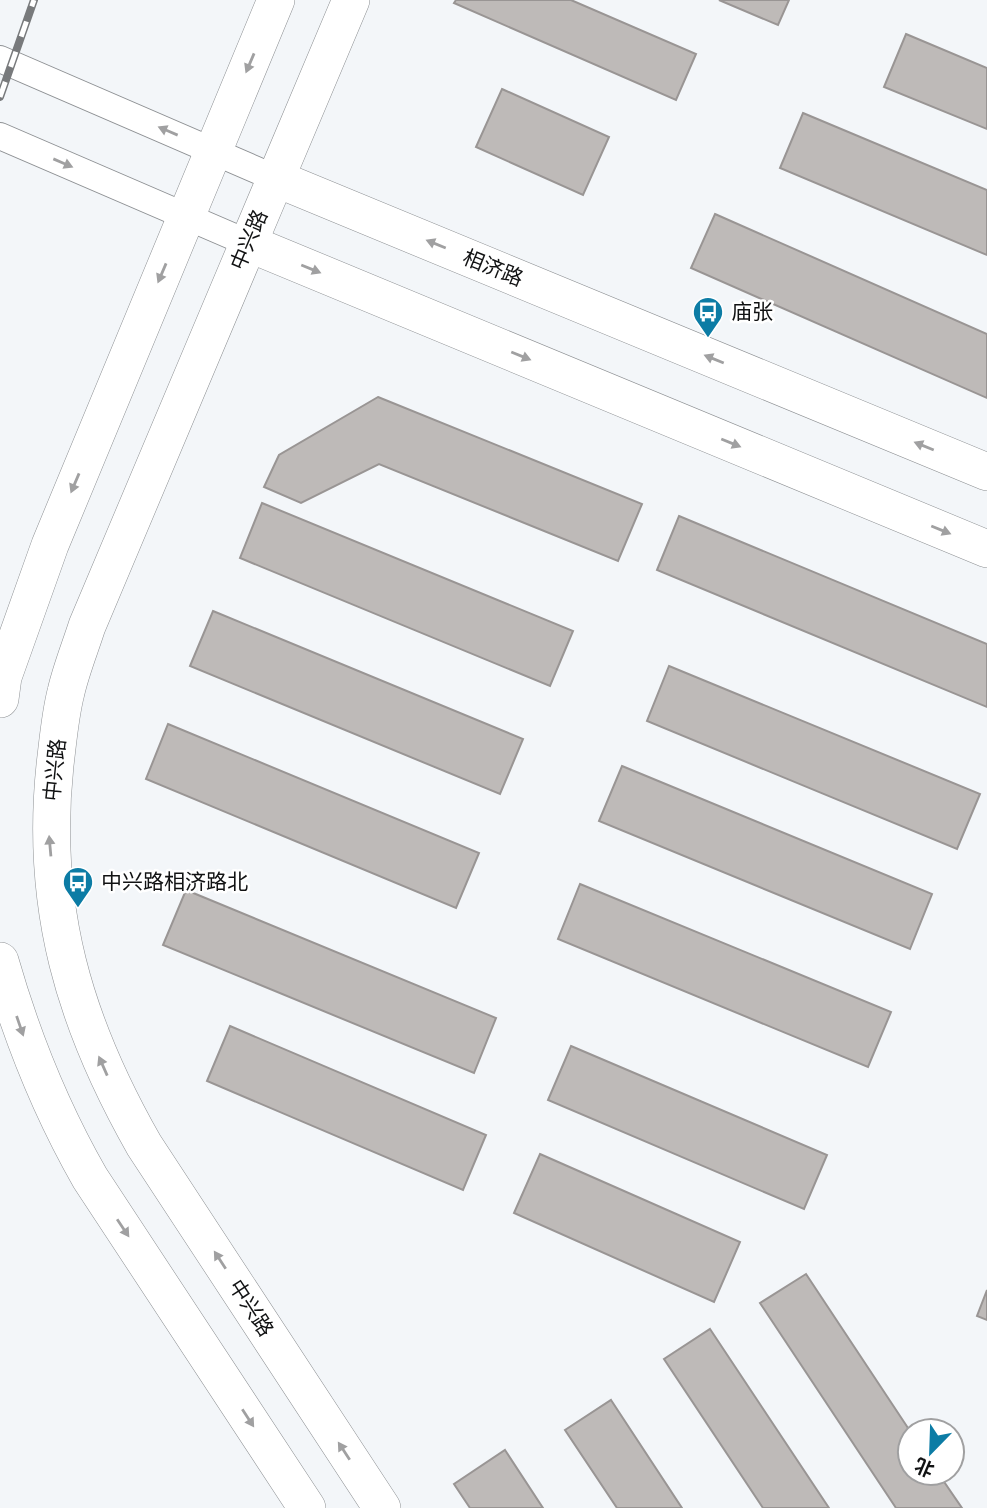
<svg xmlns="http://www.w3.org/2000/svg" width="987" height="1508" font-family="Roboto,'Noto Sans SC',sans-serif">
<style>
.building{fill:#bebab8;stroke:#999594;stroke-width:2}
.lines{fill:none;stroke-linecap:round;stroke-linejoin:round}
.street-casing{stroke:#8e9194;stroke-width:28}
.secondary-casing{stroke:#8e9194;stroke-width:38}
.street{stroke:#fff;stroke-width:26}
.secondary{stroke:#fff;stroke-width:37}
.rail-casing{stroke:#787a7c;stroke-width:8}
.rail{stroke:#fff;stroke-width:5;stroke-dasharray:16;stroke-linecap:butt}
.oneway{fill:#a0a0a1}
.labels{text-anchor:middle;stroke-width:5;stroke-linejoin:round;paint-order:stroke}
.street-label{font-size:21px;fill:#111213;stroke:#fff}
.poi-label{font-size:21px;fill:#111213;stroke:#fff;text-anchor:start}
</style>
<rect width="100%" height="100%" fill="#f3f6f9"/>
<g class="building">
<polygon points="456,0 571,0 696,54 676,100 454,3"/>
<polygon points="719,0 789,0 778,25"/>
<polygon points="906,34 987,68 987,129 884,87"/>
<polygon points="502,89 609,137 583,195 476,147"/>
<polygon points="803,113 987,190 987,255 780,168"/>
<polygon points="715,214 987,334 987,398 691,268"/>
<polygon points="378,397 642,504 618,561 379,464 301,503 264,487 279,455"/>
<polygon points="262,503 573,631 550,686 240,558"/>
<polygon points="679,516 987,644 987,707 657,570"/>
<polygon points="213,611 523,739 500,794 190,666"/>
<polygon points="669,666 980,794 957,849 647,721"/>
<polygon points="168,724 479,853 456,908 146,779"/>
<polygon points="622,766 932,894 910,949 599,821"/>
<polygon points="580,884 891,1012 868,1067 558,939"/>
<polygon points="186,890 496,1018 474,1073 163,945"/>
<polygon points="230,1026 486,1135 463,1190 207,1081"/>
<polygon points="571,1046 827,1155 804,1209 548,1100"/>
<polygon points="540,1154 740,1242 714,1302 514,1213"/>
<polygon points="806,1274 910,1431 910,1473 938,1473 962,1508 896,1508 760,1303"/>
<polygon points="987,1290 987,1320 977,1316"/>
<polygon points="710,1329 829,1508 763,1508 664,1359"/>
<polygon points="611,1400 682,1508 617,1508 565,1430"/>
<polygon points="505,1450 543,1508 470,1508 454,1484"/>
</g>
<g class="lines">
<g class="street-casing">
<g id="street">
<polyline points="0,59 275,178"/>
<polyline points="0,136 248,243"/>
</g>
</g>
<g class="secondary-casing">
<g id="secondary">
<path d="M 351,0 L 87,626 C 80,648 71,670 66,692 C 60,715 58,741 55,765 C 40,907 74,1022 144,1145 L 382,1508"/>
<polyline points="275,178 987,472"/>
<polyline points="248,243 987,549"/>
<polyline points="0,699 3,677 50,545 276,0"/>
<path d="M 0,961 C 22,1038 50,1108 90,1178 L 307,1508"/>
</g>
</g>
<use href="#street" class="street"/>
<use href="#secondary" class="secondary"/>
<g class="rail-casing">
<polyline id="rail" points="0,97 34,0"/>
</g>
<use href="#rail" class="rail"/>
</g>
<defs><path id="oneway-solid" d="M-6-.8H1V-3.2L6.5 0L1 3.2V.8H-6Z" transform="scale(1.75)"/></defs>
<g class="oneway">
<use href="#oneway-solid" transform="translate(250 63) rotate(113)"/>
<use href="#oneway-solid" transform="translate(168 131) rotate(-157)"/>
<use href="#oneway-solid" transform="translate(63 163) rotate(23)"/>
<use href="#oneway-solid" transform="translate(436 244) rotate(-158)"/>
<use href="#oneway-solid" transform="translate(311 269) rotate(22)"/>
<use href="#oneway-solid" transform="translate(162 273) rotate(113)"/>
<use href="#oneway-solid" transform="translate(521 356) rotate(22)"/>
<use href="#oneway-solid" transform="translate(714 359) rotate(-158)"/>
<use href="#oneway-solid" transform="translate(731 443) rotate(22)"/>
<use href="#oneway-solid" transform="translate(924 446) rotate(-158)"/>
<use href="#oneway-solid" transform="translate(75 483) rotate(113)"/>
<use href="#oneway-solid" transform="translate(941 530) rotate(22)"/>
<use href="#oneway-solid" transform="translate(50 846) rotate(-95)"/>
<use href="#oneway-solid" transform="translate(20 1026) rotate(71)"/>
<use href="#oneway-solid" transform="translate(103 1066) rotate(-114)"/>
<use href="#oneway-solid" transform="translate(123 1228) rotate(56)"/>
<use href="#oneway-solid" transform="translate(220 1260) rotate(-123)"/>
<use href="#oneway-solid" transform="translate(248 1418) rotate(57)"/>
<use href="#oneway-solid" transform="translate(344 1451) rotate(-123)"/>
</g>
<defs>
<g id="bus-pin" transform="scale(1.575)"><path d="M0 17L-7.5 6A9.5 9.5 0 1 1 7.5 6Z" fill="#0c7ca5" stroke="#fff"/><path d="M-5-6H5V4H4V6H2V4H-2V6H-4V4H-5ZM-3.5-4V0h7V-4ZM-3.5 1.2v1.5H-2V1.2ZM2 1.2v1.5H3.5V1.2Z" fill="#fff"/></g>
</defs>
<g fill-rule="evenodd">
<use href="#bus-pin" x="708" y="312"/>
<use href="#bus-pin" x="78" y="882"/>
</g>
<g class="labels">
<g class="street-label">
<text transform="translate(249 240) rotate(-67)" y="7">中兴路</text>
<text transform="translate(493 268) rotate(22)" y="7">相济路</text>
<text transform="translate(55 770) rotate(-84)" y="7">中兴路</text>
<text transform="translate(251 1308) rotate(57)" y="7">中兴路</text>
</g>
<g class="poi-label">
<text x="731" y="319">庙张</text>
<text x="101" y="889">中兴路相济路北</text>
</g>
</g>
<g transform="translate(931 1452) rotate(203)"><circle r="33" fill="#ffffff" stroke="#a0a0a1" stroke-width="2"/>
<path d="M0-5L12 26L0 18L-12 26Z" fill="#0c7ca5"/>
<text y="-10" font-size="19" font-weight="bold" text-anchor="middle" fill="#111213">北</text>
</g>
</svg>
